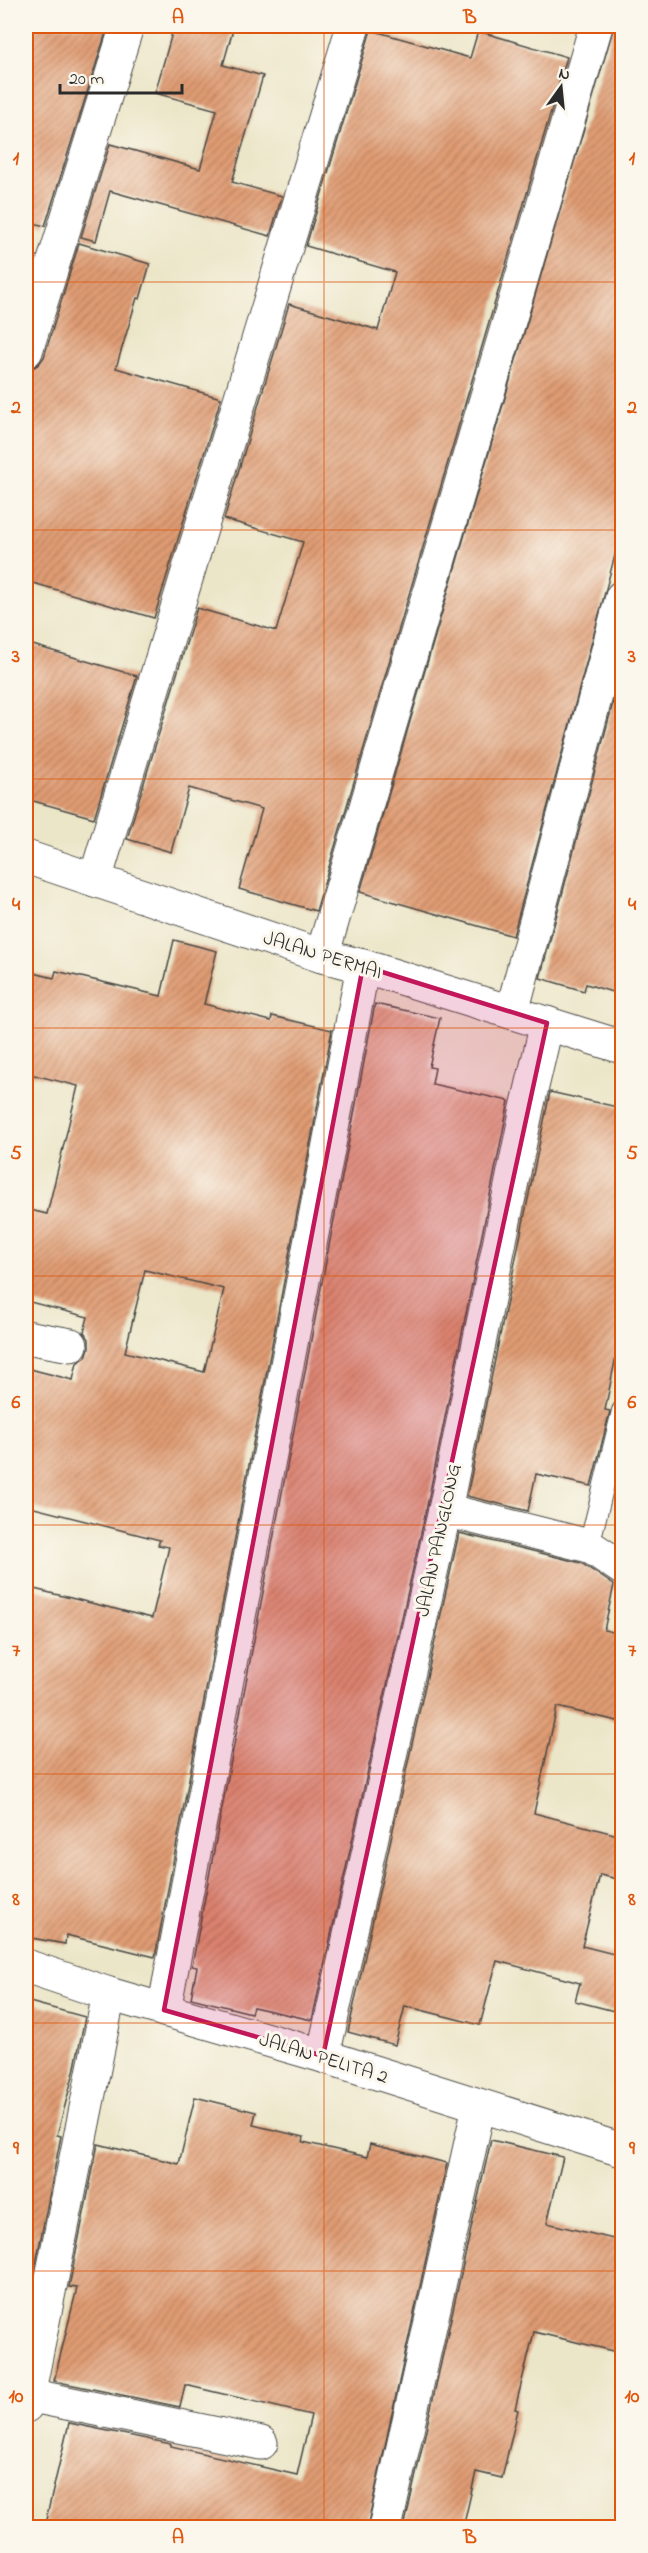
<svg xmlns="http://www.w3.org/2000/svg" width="648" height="2553" font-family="'Indie Flower',sans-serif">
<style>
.building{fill:url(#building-hatch);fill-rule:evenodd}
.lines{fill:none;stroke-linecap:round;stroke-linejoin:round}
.service-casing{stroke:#484743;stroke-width:22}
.minor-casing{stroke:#484743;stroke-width:35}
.tertiary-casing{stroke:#484743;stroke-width:35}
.service{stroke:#fff;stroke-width:20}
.minor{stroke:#fff;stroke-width:33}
.tertiary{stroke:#fff;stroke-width:33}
.marked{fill:#c2185b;fill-opacity:0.2;stroke:#c2185b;stroke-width:4.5;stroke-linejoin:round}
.grid{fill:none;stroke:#df570e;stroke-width:1.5;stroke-opacity:0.55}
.labels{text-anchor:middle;stroke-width:6;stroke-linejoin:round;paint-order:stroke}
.street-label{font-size:20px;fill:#2b2b2b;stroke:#fbf7ec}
.neatline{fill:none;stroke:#df570e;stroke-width:2}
.grid-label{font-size:20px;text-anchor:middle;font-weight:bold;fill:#df570e}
</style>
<defs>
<pattern id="building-hatch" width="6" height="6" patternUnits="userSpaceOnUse" patternTransform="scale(1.5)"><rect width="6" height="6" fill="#e09c73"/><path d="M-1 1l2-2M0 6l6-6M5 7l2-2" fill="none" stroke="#b67f5f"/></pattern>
</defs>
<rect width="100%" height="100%" fill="#fbf7ec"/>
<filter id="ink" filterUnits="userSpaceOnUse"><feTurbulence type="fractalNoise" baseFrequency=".0167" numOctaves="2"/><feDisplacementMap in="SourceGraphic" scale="12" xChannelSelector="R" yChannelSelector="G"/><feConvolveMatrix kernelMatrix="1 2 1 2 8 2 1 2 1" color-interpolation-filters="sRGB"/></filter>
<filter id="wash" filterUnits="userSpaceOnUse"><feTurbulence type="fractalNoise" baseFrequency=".008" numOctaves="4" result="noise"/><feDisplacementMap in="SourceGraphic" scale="24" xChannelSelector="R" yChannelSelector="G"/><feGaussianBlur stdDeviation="1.35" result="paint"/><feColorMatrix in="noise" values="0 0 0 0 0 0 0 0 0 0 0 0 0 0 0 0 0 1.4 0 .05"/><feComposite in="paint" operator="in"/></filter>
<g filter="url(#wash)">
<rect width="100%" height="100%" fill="#ece6c9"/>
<g id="blocks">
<g class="building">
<polygon points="33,26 108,26 45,226 26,221 26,53"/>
<polygon points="174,26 234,26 223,65 263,76 232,182 282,196 270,236 110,191 96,241 81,237 110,144 200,169 217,110 155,93"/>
<polygon points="614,26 622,26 622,529 513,936 360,892"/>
<polygon points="371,30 470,58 478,31 567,57 316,911 239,889 262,809 189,788 171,852 127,839 197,608 276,631 303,542 224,519 289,304 378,330 395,272 306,246"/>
<polygon points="79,243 150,264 140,299 137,298 116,368 221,398 154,618 26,581 26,387 31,369 39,364 44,357"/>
<polygon points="26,643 137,676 94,818 26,799"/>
<polygon points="619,680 622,681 622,995 586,984 584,991 540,978"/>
<path d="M 174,940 L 217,951 L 204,1004 L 271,1021 L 272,1016 L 332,1030 L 155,1957 L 66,1935 L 65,1944 L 26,1937 L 26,1587 L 152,1618 L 169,1547 L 158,1545 L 160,1540 L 26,1506 L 26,1368 L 73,1380 L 77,1363 L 86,1357 L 89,1348 L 89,1339 L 84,1332 L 88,1317 L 26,1301 L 26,1209 L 47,1214 L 78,1086 L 26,1073 L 26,971 L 54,978 L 56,971 L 161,996 ZM 145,1270 L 224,1289 L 204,1372 L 125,1352 Z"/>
<polygon points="375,1004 440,1018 429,1067 435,1068 432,1084 509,1101 427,1506 312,2020 253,2007 251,2013 191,1998 197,1967 192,1966"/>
<polygon points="550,1092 622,1108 622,1327 605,1410 610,1411 591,1486 536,1474 528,1511 467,1496"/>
<polygon points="459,1533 581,1563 614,1585 604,1630 622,1634 622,1722 557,1707 534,1813 622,1836 622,1880 600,1875 582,1946 622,1956 622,2013 575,2001 580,1983 497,1961 480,2025 405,2006 395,2045 348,2032"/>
<polygon points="26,2001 85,2017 74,2072 57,2135 61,2136 33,2278 26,2276"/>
<polygon points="195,2097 256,2112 253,2125 304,2137 303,2142 367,2157 370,2144 447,2163 367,2528 44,2528 69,2423 171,2444 171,2446 297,2475 311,2415 185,2385 180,2407 54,2381 77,2288 69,2287 98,2144 179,2164"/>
<polygon points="491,2140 563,2157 547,2223 622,2241 622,2353 534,2332 515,2409 518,2410 502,2478 476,2472 463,2528 404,2528"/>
</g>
</g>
</g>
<g filter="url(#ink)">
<use href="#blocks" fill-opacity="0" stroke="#484743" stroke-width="1.5"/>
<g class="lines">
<g class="service-casing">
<polyline id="service" points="589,1546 622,1411"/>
</g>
<g class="minor-casing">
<g id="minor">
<polyline points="26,351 127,26"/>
<polyline points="95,880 353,26"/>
<polyline points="322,956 596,26"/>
<polyline points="512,1012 622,597"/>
<polyline points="26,1337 71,1345"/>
<polyline points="445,1510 589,1546 622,1568"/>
<polyline points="26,1966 109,1994 323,2056 622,2150"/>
<polyline points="164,2010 363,966"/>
<polyline points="323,2056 445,1510 527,1108 547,1023"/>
<polyline points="28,2395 261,2443"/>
<polyline points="26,2406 109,1994"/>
<polyline points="385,2528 479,2106"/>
</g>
</g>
<g class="tertiary-casing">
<polyline id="tertiary" points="26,857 322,956 363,966 622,1047"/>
</g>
<use href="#service" class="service"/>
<use href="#minor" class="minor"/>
<use href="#tertiary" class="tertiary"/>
</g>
</g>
<path class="marked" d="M 363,966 L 547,1023 L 323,2056 L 164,2010 Z"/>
<path class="grid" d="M 324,26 L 324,2528M 26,282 L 622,282M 26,530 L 622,530M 26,779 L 622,779M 26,1028 L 622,1028M 26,1276 L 622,1276M 26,1525 L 622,1525M 26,1774 L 622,1774M 26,2023 L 622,2023M 26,2271 L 622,2271"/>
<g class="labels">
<g class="street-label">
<text transform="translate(323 954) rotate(17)" y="7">JALAN PERMAI</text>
<text transform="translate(437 1540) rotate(-78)" y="7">JALAN PANGLONG</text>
<text transform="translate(324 2057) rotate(17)" y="7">JALAN PELITA 2</text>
</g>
</g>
<rect width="648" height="2553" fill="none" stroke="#fbf7ec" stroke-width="66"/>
<g transform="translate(561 87) rotate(15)" stroke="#fbf7ec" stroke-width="4.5" paint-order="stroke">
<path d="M0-4.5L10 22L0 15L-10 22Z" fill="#2b2b2b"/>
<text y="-9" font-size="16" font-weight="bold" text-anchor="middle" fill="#2b2b2b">N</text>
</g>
<path d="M60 84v9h122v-9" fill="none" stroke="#2b2b2b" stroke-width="3"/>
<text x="69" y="84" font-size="18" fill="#2b2b2b" stroke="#fbf7ec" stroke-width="4.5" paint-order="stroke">20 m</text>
<rect x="33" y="33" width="582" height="2487" class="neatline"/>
<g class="grid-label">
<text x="178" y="23">A</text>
<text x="470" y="23">B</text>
<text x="16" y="164">1</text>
<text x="632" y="164">1</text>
<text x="16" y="413">2</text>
<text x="632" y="413">2</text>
<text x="16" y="662">3</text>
<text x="632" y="662">3</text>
<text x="16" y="910">4</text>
<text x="632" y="910">4</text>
<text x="16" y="1159">5</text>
<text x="632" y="1159">5</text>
<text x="16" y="1408">6</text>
<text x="632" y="1408">6</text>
<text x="16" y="1656">7</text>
<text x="632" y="1656">7</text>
<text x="16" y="1905">8</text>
<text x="632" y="1905">8</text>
<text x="16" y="2154">9</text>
<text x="632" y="2154">9</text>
<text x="16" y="2402">10</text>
<text x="632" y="2402">10</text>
<text x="178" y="2543">A</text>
<text x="470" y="2543">B</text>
</g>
</svg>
